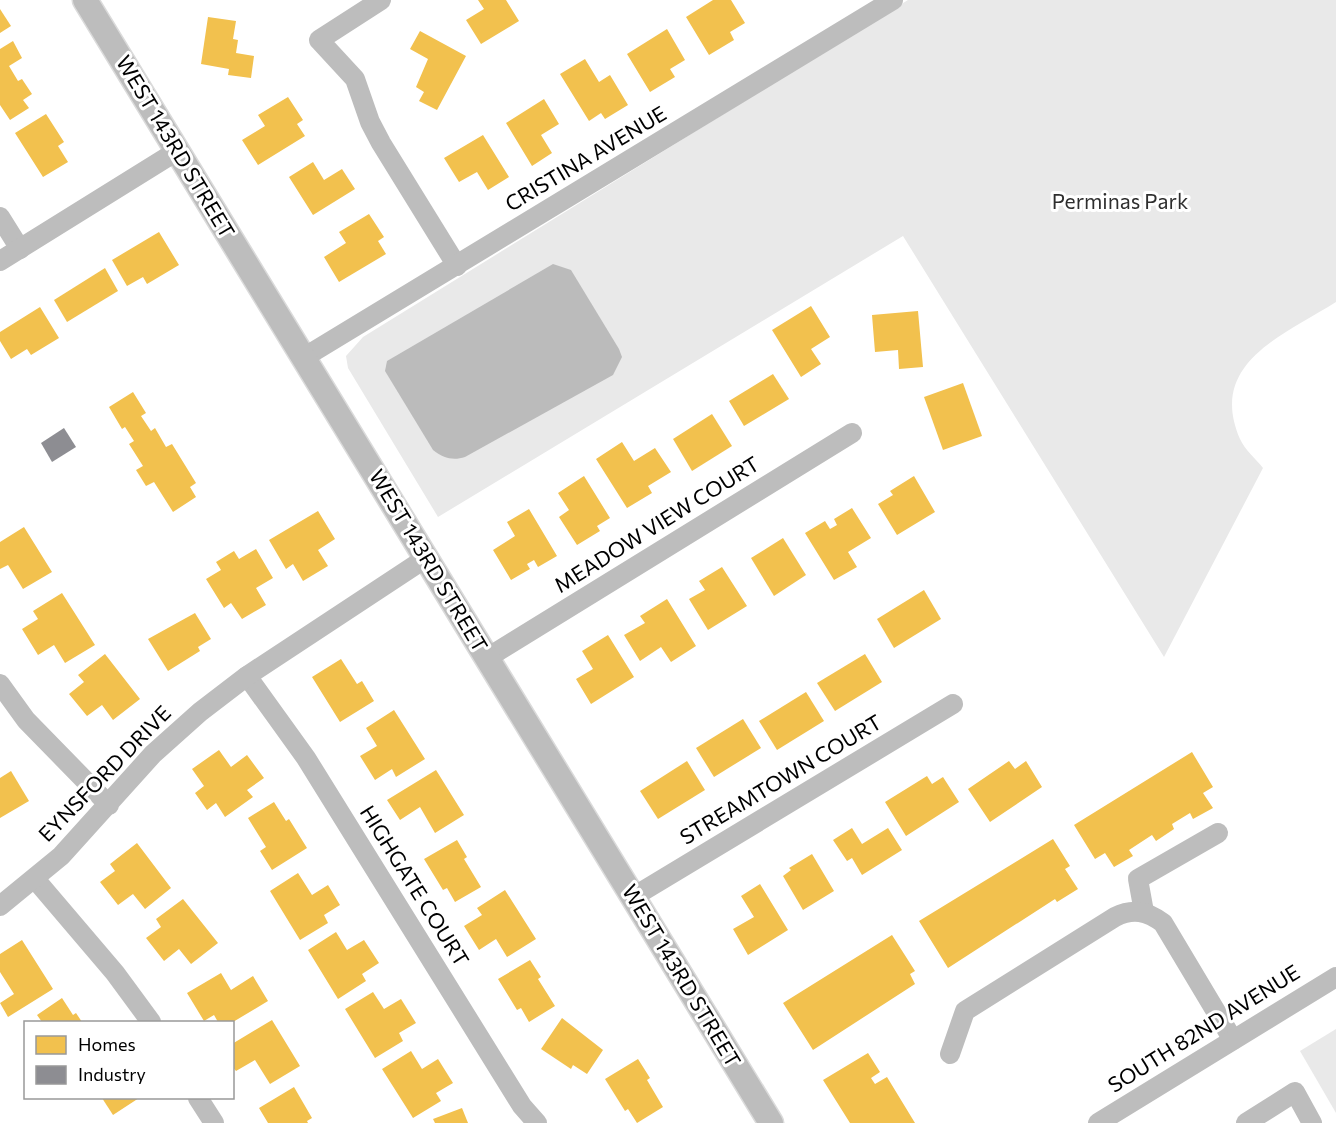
<svg xmlns="http://www.w3.org/2000/svg" width="1336" height="1123" font-family="Commissioner,sans-serif">
<style>
.green{fill:#e9e9e9}
.water{fill:#bbb}
.homes{fill:#f2c14e}
.industry{fill:#8d8d92}
.lines{fill:none;stroke-linecap:round;stroke-linejoin:round}
.major-casing{stroke:#dbdbdb;stroke-width:27}
.minor{stroke:#bdbdbd;stroke-width:20}
.major{stroke:#bdbdbd;stroke-width:24}
.labels{text-anchor:middle;stroke-width:6;stroke-linejoin:round;paint-order:stroke}
.street-label{font-size:21px;fill:#000;stroke:#fff}
.park-label{font-size:21px;fill:#2e2e2e;stroke:#fff}
</style>
<rect width="100%" height="100%" fill="#fff"/>
<g class="green">
<path d="M 908,0 L 1336,0 L 1336,302 C 1284,335 1207,363 1240,439 C 1245,450 1256,459 1263,468 L 1164,657 L 903,236 L 438,517 L 348,368 L 346,356 L 363,337 Z"/>
<polygon points="1336,1029 1336,1113 1300,1051"/>
</g>
<path class="water" d="M 553,264 L 571,270 L 619,349 L 622,357 L 613,375 L 465,457 C 453,461 443,458 433,450 L 385,371 L 387,361 Z"/>
<g class="homes">
<polygon points="478,0 506,0 519,21 481,44 466,20 484,9"/>
<polygon points="713,0 731,0 745,23 730,32 734,40 709,55 686,17"/>
<polygon points="0,9 11,26 0,33"/>
<polygon points="208,17 236,21 233,39 238,40 236,53 254,56 251,78 228,75 229,69 201,64"/>
<polygon points="667,29 685,60 670,69 675,77 650,92 627,54"/>
<polygon points="420,31 466,56 437,110 419,101 424,92 416,87 428,59 410,49"/>
<polygon points="13,41 22,58 9,66 18,81 22,79 32,94 23,100 29,108 10,120 0,105 0,49"/>
<polygon points="585,59 599,82 610,75 628,105 605,119 601,113 589,121 560,74"/>
<polygon points="288,97 303,120 297,124 305,136 258,165 242,140 265,126 258,115"/>
<polygon points="544,99 559,124 541,135 552,153 532,166 506,123"/>
<polygon points="46,114 64,142 58,146 68,162 43,177 15,133"/>
<polygon points="483,135 509,177 488,190 477,172 459,182 444,158"/>
<polygon points="313,162 324,180 342,169 355,189 313,215 289,177"/>
<polygon points="369,214 384,237 378,241 386,254 339,282 324,257 346,243 339,232"/>
<polygon points="159,232 179,265 147,284 143,277 127,286 112,260"/>
<polygon points="105,268 118,291 67,322 54,300"/>
<polygon points="811,306 830,337 811,349 821,364 801,377 772,330"/>
<polygon points="40,307 59,338 31,355 27,349 11,359 0,341 0,332"/>
<polygon points="918,311 923,367 899,369 898,350 875,352 872,315"/>
<polygon points="773,374 789,399 744,426 729,401"/>
<polygon points="963,383 982,436 943,450 924,397"/>
<polygon points="133,392 146,413 141,416 151,431 155,428 166,447 172,444 196,483 190,487 196,497 173,512 154,482 146,486 136,470 143,466 129,444 134,441 125,427 122,429 109,407"/>
<polygon points="712,414 732,446 692,471 673,439"/>
<polygon points="622,442 634,461 655,448 671,472 648,486 652,493 627,508 596,459"/>
<polygon points="584,476 610,518 597,526 600,531 577,545 559,517 569,510 558,493"/>
<polygon points="914,476 935,512 897,535 878,504 893,495 890,491"/>
<polygon points="852,508 871,538 848,552 857,567 834,580 805,533 825,521 830,529 837,525 834,519"/>
<polygon points="529,509 557,556 538,567 534,560 527,564 530,569 511,580 493,550 515,536 507,522"/>
<polygon points="318,511 335,539 318,550 328,566 303,581 293,564 286,569 269,540"/>
<polygon points="24,527 52,572 23,589 8,565 0,569 0,542"/>
<polygon points="783,538 806,575 774,596 751,558"/>
<polygon points="256,549 273,578 256,588 266,605 242,619 231,603 224,608 206,579 221,570 216,562 234,551 239,559"/>
<polygon points="722,567 747,606 708,630 689,599 705,590 699,581"/>
<polygon points="924,590 941,619 894,648 877,619"/>
<polygon points="62,593 95,645 65,663 54,645 38,655 22,629 38,619 33,611"/>
<polygon points="667,599 696,646 671,662 661,647 640,661 624,635 645,623 640,616"/>
<polygon points="195,613 211,639 198,647 200,651 168,671 148,639"/>
<polygon points="608,635 634,677 591,704 576,679 593,669 582,651"/>
<polygon points="105,654 140,699 113,720 102,705 87,716 69,694 84,682 78,675"/>
<polygon points="865,654 882,682 835,711 817,683"/>
<polygon points="341,659 357,684 362,681 374,701 340,722 312,677"/>
<polygon points="806,692 824,721 777,750 759,721"/>
<polygon points="394,710 425,759 396,777 392,769 375,780 360,756 377,746 366,728"/>
<polygon points="743,719 761,748 714,777 696,748"/>
<polygon points="219,750 231,767 247,755 264,778 247,790 253,797 225,817 216,803 207,810 195,793 204,786 192,769"/>
<polygon points="1192,752 1213,787 1203,793 1213,808 1193,819 1190,813 1172,824 1174,829 1156,841 1152,835 1129,850 1133,856 1114,867 1105,853 1095,859 1074,825"/>
<polygon points="687,761 705,790 658,819 640,791"/>
<polygon points="1009,761 1015,769 1026,761 1042,787 990,822 968,789"/>
<polygon points="436,770 464,815 435,833 420,807 400,820 387,800"/>
<polygon points="11,771 29,801 0,818 0,778"/>
<polygon points="927,776 932,784 943,777 959,802 906,836 885,802"/>
<polygon points="274,802 286,821 289,819 307,848 272,870 260,851 266,847 248,818"/>
<polygon points="852,828 862,844 888,828 902,850 862,875 852,858 847,861 833,840"/>
<polygon points="1053,839 1070,866 1065,869 1078,889 1057,902 1055,899 948,968 919,921"/>
<polygon points="457,840 467,857 464,859 481,887 455,902 447,888 443,890 424,859"/>
<polygon points="137,843 171,888 145,909 133,894 118,905 100,882 115,871 110,864"/>
<polygon points="812,854 834,891 803,910 783,876 791,870 789,868"/>
<polygon points="298,873 312,895 328,885 340,905 324,915 328,923 300,940 270,891"/>
<polygon points="760,884 788,930 748,955 733,929 754,917 741,896"/>
<polygon points="505,890 536,939 507,957 496,939 479,950 464,926 482,915 477,908"/>
<polygon points="183,899 218,943 191,964 179,949 164,961 146,938 161,927 156,919"/>
<polygon points="336,932 347,950 364,940 379,963 362,974 366,981 338,999 308,950"/>
<polygon points="892,935 915,971 910,974 915,984 813,1050 783,1003"/>
<polygon points="22,940 53,989 8,1017 0,1003 14,994 0,972 0,954"/>
<polygon points="530,960 541,977 538,979 555,1006 529,1022 521,1008 517,1010 498,979"/>
<polygon points="221,973 231,990 253,976 268,1001 233,1022 218,1022 214,1015 204,1021 187,993"/>
<polygon points="373,992 384,1009 401,999 416,1023 399,1033 403,1041 375,1058 345,1009"/>
<polygon points="62,998 73,1015 76,1013 82,1022 42,1022 37,1015"/>
<polygon points="562,1018 603,1050 587,1074 573,1065 571,1069 541,1049"/>
<polygon points="272,1020 300,1066 270,1084 255,1060 236,1071 232,1066 232,1044"/>
<polygon points="411,1051 422,1069 438,1059 453,1083 436,1093 441,1101 413,1118 382,1069"/>
<polygon points="868,1053 880,1072 871,1078 875,1084 887,1077 915,1123 850,1123 823,1080"/>
<polygon points="638,1059 650,1078 647,1080 663,1107 637,1123 628,1109 625,1111 605,1079"/>
<polygon points="294,1087 312,1118 307,1121 308,1123 268,1123 259,1108"/>
<polygon points="102,1098 139,1098 113,1115"/>
<polygon points="462,1108 468,1123 435,1123 433,1119"/>
</g>
<polygon class="industry" points="64,428 76,447 52,462 41,443"/>
<g class="lines">
<g class="major-casing">
<polyline id="major" points="85,0 771,1123"/>
</g>
<g class="minor">
<polyline points="381,0 319,40 355,79 370,122 381,143 457,266"/>
<polyline points="0,217 20,249"/>
<polyline points="0,261 177,151"/>
<polyline points="303,358 893,0"/>
<polyline points="487,658 852,433"/>
<polyline points="247,676 306,758 522,1106 537,1123"/>
<polyline points="0,684 26,720 109,805"/>
<polyline points="35,879 115,973 151,1022"/>
<polyline points="633,897 953,704"/>
<polyline points="0,906 61,856 153,754 200,712 247,676 426,558"/>
<polyline points="1144,912 1138,879 1218,833"/>
<path d="M 950,1054 L 965,1011 L 1115,917 C 1133,908 1147,911 1163,923 L 1233,1040"/>
<polyline points="198,1098 214,1123"/>
<polyline points="1098,1123 1336,977"/>
<polyline points="1246,1123 1295,1092 1312,1123"/>
</g>
<use href="#major" class="major"/>
</g>
<g class="labels">
<g class="street-label">
<text transform="translate(175 147) rotate(59)" y="7">WEST 143RD STREET</text>
<text transform="translate(586 159) rotate(-31)" y="7">CRISTINA AVENUE</text>
<text transform="translate(657 525) rotate(-32)" y="7">MEADOW VIEW COURT</text>
<text transform="translate(428 561) rotate(59)" y="7">WEST 143RD STREET</text>
<text transform="translate(105 774) rotate(-46)" y="7">EYNSFORD DRIVE</text>
<text transform="translate(781 780) rotate(-31)" y="7">STREAMTOWN COURT</text>
<text transform="translate(414 886) rotate(58)" y="7">HIGHGATE COURT</text>
<text transform="translate(681 976) rotate(59)" y="7">WEST 143RD STREET</text>
<text transform="translate(1204 1029) rotate(-32)" y="7">SOUTH 82ND AVENUE</text>
</g>
<g class="park-label">
<text x="1120" y="209">Perminas Park</text>
</g>
</g>
<rect x="24" y="1021" width="210" height="78" fill="#ffffff" stroke="#999999" stroke-width="1.5"/>
<rect x="36" y="1036" width="30" height="18" fill="#f2c14e" stroke="#999999" stroke-width="1.5"/>
<text x="78" y="1051" font-size="18" fill="#000000">Homes</text>
<rect x="36" y="1066" width="30" height="18" fill="#8d8d92" stroke="#999999" stroke-width="1.5"/>
<text x="78" y="1081" font-size="18" fill="#000000">Industry</text>
</svg>
